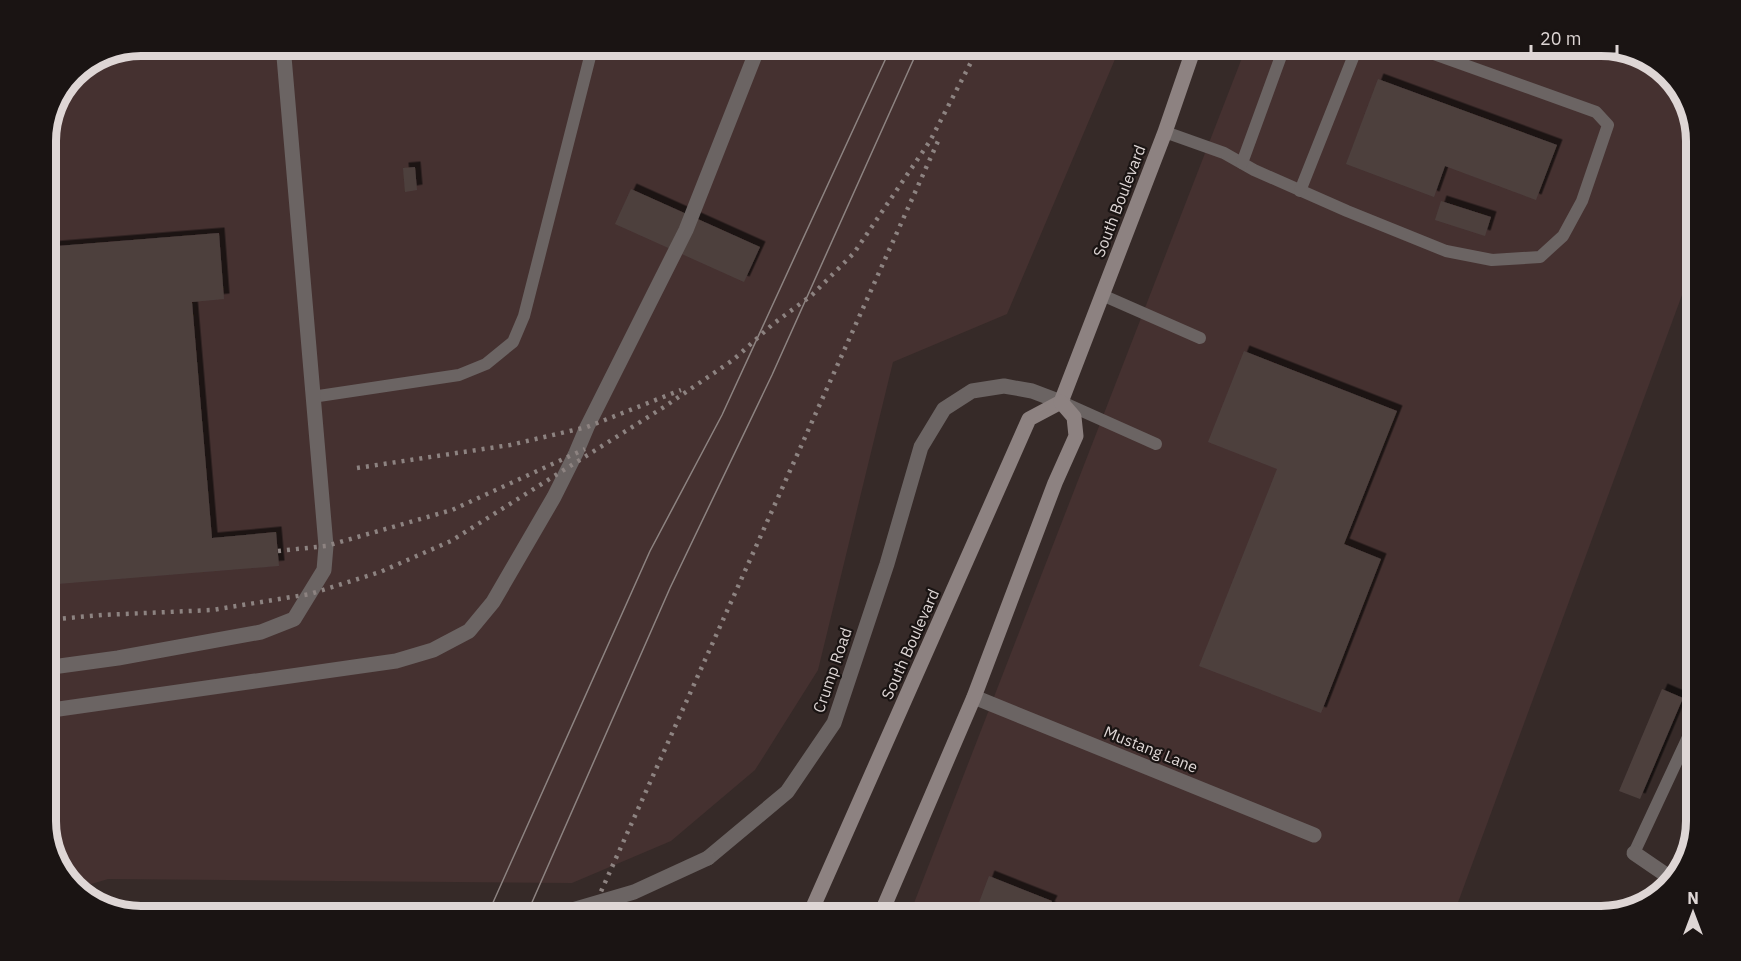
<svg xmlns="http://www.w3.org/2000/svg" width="1741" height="961" font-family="'IBM Plex Sans',sans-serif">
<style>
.built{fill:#453130}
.building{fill:#4d403e;filter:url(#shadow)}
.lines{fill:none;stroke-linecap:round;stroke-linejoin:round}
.service{stroke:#6b6463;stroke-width:12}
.minor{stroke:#6b6463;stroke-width:15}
.tertiary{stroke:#6b6463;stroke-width:15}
.secondary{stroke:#8d8281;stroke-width:15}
.tram{stroke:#8d8381;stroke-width:1.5}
.rail{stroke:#8d8381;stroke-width:4.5;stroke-dasharray:3 6;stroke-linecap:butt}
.tertiary-bridge{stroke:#6b6463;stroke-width:15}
.labels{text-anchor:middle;stroke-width:4.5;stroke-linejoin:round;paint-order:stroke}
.street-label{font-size:16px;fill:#ded6d5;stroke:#1a1413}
.rim{fill:none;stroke:#ded6d5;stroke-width:8}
</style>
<defs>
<filter id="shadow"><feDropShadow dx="5.5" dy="-5.5" stdDeviation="0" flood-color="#0009"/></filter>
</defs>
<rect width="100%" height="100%" fill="#362a28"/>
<g class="built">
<polygon points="141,45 1121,45 1007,314 893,362 818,670 755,770 671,841 572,883 108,879 78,888 61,873 45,827 45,135 73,73"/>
<polygon points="1247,45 1600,45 1643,55 1680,88 1696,135 1696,257 1453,916 909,916"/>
</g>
<g class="building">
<polygon points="1378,79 1557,145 1536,200 1445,166 1434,197 1346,164"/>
<polygon points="415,167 417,190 405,192 403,168"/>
<polygon points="631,189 760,247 744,282 615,224"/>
<polygon points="1441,201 1491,217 1485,236 1435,220"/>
<polygon points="219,233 224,299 192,302 212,538 276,532 279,566 45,585 45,247"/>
<polygon points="1244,351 1397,411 1344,544 1381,559 1321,713 1199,666 1277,469 1208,442"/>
<polygon points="1662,689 1683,698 1640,799 1619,791"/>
<polygon points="989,876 1052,901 1049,907 1071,916 974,916"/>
</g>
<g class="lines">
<g class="service">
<polyline points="1165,132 1224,153 1254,170 1347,211 1446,251 1492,260 1540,257 1563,236 1582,201 1608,125 1596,112 1409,45"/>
<polyline points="1242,163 1285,45"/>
<polyline points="1300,191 1358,45"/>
<polyline points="1102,295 1200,338"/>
<polyline points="312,397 459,375 486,364 513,342 524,316 593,45"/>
<polyline points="1062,402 1156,444"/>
<polyline points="1634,853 1696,720"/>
</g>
<g class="minor">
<polyline points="45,668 118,658 261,632 294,619 324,570 326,546 283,45"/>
<polyline points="974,697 1314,835"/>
<polyline points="45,711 396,661 433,650 469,631 493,602 554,497 576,453 587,427 686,230 759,45"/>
<polyline points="1634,853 1672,879"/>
</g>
<polyline class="tertiary" points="708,858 787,792 834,723 887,564 921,447 944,409 972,391 1004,386 1032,391 1061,402"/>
<g class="secondary">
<polyline points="809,916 1029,419 1061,402 1165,132 1195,45"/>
<polyline points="880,916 974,697 1055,483 1076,436 1074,417 1061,402"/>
</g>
<g class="tram">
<polyline points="487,916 650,551 722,415 892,45"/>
<polyline points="526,916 670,588 772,375 920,45"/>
</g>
<g class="rail">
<polyline points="357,468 510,445 587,427 681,390"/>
<polyline points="278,551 326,546 452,510 585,449"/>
<polyline points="45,620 102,615 212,610 310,594 380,572 451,541 664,407 733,360 773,324 812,295 854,253 930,141 980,45"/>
<polyline points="590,916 939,139"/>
</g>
<polyline class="tertiary-bridge" points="474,916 569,911 634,892 708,858"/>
</g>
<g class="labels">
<g class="street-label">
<text transform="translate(1119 201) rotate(-69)" y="6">South Boulevard</text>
<text transform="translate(910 644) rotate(-66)" y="6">South Boulevard</text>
<text transform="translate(832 670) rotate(-71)" y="6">Crump Road</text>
<text transform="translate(1151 749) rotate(22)" y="6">Mustang Lane</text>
</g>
</g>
<path d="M0 0H1741V961H0ZM141 56H1601A85 85 0 0 1 1686 141V821A85 85 0 0 1 1601 906H141A85 85 0 0 1 56 821V141A85 85 0 0 1 141 56Z" fill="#1a1413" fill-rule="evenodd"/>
<path class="rim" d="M141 56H1601A85 85 0 0 1 1686 141V821A85 85 0 0 1 1601 906H141A85 85 0 0 1 56 821V141A85 85 0 0 1 141 56Z"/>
<g transform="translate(1693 913)" stroke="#1a1413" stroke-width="4.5" paint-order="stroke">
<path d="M0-4.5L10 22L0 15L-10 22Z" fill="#ded6d5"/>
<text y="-9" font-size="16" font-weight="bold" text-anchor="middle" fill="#ded6d5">N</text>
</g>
<path d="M1531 45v9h86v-9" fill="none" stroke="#ded6d5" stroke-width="3"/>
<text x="1540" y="45" font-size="18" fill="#ded6d5" stroke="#1a1413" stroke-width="4.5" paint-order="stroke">20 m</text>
</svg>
